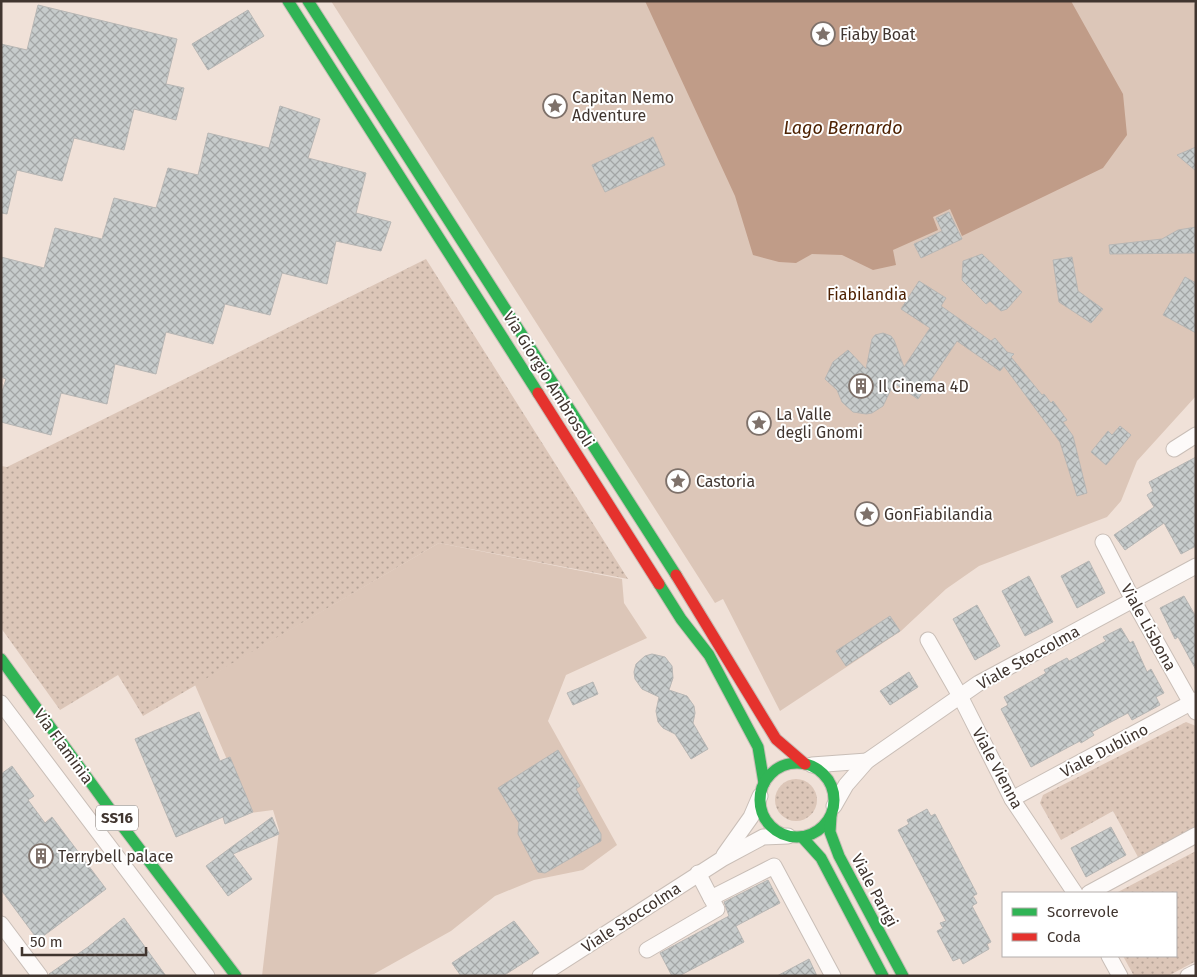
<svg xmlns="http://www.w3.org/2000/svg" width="1197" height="977" font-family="'Fira Sans',sans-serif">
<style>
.grass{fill:url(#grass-dots)}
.green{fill:#dcc6b8}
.water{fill:#c09c88}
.building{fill:url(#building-cross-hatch);stroke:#b7b6b4}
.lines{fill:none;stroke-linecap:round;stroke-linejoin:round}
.street-casing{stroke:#c9beb7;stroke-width:17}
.fast-casing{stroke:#c9beb7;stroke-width:13}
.jam-casing{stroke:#c9beb7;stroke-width:13}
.street{stroke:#fdfaf9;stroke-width:15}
.fast{stroke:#30b455;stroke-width:11}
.jam{stroke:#e5322d;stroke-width:11}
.labels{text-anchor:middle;stroke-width:4;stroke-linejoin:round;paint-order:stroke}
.shield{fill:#fff;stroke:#79726d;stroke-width:1}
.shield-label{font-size:15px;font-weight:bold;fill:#40352f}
.poi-label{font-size:16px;fill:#40352f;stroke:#fff;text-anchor:start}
.park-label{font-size:16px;fill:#4d2102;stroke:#fff}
.street-label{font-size:16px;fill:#40352f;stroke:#fff}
.water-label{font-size:18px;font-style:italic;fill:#4e2203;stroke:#fff}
</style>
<defs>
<pattern id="grass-dots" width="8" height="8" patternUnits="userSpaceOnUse" patternTransform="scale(1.25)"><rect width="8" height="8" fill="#dcc6b8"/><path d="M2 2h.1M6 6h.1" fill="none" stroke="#b4a296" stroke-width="1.8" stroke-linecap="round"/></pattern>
<pattern id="building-cross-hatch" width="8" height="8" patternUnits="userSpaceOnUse" patternTransform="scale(1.25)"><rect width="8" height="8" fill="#c7cccc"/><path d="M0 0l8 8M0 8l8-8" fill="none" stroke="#a3a6a6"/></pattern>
</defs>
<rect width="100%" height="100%" fill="#f0e1d8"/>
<g class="grass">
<polygon points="426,259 628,579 439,543 143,716 118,675 60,710 1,628 1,466 7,467"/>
<polygon points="1186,722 1196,726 1196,827 1138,857 1113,811 1061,840 1040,803 1043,795"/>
<circle cx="796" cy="800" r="21"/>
<polygon points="1196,851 1196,961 1168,976 1134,976 1123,956 1176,956 1176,893 1116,893"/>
</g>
<g class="green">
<polygon points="331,1 1193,1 1196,7 1196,396 1137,461 1121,501 1107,517 979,566 946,589 901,631 780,711 723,599 715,603"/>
<polygon points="439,543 622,579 624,603 647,638 566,675 548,721 617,845 583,870 534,880 495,896 451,931 374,974 365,976 262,976 279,830 273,810 250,813 195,685"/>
</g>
<polygon class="water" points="645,1 1071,1 1123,94 1127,135 1103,168 962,236 950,209 933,217 938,230 893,250 896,265 873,270 842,255 812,254 796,263 779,262 753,255 735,196"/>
<g class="building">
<polygon points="38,5 177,39 166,84 184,88 176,120 134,109 124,150 74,138 62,181 17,170 7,214 1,213 1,44 27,50"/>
<polygon points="248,10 264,36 208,70 192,44"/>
<polygon points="280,106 320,119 308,158 366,173 356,213 391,222 381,251 336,241 327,284 282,273 270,315 225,304 213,344 166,332 156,374 115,364 107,404 61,393 51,435 1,422 1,395 6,379 1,377 1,257 44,268 55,228 102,239 114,198 156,208 168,168 198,175 208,133 269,148"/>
<polygon points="653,137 665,165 605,192 592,165"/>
<polygon points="1196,147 1196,171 1177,155"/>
<polygon points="949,212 962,239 921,258 914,244 942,231 936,218"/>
<polygon points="1196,227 1196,253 1110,254 1109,245 1162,239 1178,230"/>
<polygon points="982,254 1022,292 1007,309 1001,311 990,301 986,304 962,280 963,261"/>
<polygon points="1072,257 1078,291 1103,309 1091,323 1059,302 1053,260"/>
<polygon points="1185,277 1196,283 1196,333 1163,315"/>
<polygon points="919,281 946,298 941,306 991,341 995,338 1007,352 1014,354 1011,357 1042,395 1044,394 1051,403 1053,401 1067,420 1063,422 1073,436 1087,493 1077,496 1060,442 1004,366 1000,371 957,341 918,399 894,383 883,406 872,413 866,414 853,412 842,402 837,390 825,379 833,362 848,350 866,369 872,339 875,335 883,333 891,336 894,340 904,367 930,328 901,309"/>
<polygon points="1120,426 1131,435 1106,465 1091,452 1108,431 1112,435"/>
<polygon points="1196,457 1196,546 1181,554 1164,523 1125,550 1114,535 1154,507 1147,495 1153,491 1149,482"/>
<polygon points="1089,561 1105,593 1077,608 1061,576"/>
<polygon points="1029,576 1053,622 1025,636 1002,591"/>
<polygon points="1184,596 1196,617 1196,670 1178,637 1175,639 1160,608"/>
<polygon points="977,605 1000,646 975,660 953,619"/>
<polygon points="890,616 900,631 846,666 836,651"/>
<polygon points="1121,628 1130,643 1133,641 1147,672 1151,669 1164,693 1156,697 1160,705 1132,720 1128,713 1092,732 1094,735 1081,743 1080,741 1031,767 1001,709 1008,705 1004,697 1046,673 1044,670 1067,658 1069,661 1106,641 1103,637"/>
<polygon points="652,654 665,657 672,666 673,678 669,690 687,696 694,706 695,713 693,723 708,749 691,759 675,734 663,728 658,722 656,711 659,697 642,689 635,679 634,672 636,664 645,656"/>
<polygon points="909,672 918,687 890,705 880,691"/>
<polygon points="593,682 598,694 573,705 567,693"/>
<polygon points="199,712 220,761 230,757 253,812 225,824 223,817 176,837 135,739"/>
<polygon points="558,750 580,786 576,789 601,834 601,841 545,873 538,872 518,834 519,823 498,788"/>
<polygon points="12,766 34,796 28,800 45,823 52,817 106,889 38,940 1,890 1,774"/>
<polygon points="927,809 931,816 935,814 977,894 973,896 977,903 972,906 991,942 987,944 989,949 963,964 960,958 953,961 937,931 943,928 940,923 946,921 898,830 909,824 907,820"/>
<polygon points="272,817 279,834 233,854 252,879 228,896 206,866"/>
<polygon points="1111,827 1126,855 1086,877 1071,848"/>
<polygon points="768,880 780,903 736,926 744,942 679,976 672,976 660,953 729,916 724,902"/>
<polygon points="124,918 166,976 49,976 49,974 88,947"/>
<polygon points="514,921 539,953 503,976 461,976 452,963"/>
<polygon points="809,959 817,976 777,976"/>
</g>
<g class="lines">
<g class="street-casing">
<g id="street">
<polyline points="1174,449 1196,435"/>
<polyline points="1103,542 1133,600 1196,712"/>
<polyline points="928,640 960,696 1012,799 1075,893"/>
<polyline points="1,703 207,976"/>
<polyline points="812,765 867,761"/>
<polyline points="1012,799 1196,700"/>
<polyline points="834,806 846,785 867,761 979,683 1196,566"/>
<polyline points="724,855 751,817 760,796"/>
<polyline points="698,873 711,898 774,866 833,976"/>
<polyline points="1089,893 1196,835"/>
<polyline points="1,924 40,976"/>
<polyline points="647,950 717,909 711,898"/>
<polyline points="1109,956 1120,976"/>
<polyline points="540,976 722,859 763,837 788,836"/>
<polyline points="1188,976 1196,972"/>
</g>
</g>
<g class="fast-casing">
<g id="fast">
<polyline points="288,1 538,393"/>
<polyline points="308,1 676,575"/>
<polyline points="659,584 681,619 709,655 758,747 764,783"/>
<polyline points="1,659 123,827 236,976"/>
<circle cx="797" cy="800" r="37"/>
<polyline points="831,816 830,832 839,856 903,976"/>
<polyline points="802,837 821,858 883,976"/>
</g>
</g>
<g class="jam-casing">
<g id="jam">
<polyline points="538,393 659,584"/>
<polyline points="676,575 776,739 805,764"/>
</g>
</g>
<use href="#street" class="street"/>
<use href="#fast" class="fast"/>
<use href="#jam" class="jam"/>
</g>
<defs>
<g id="sight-ring" transform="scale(1.25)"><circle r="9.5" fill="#fff" stroke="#7e716a" stroke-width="1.5"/><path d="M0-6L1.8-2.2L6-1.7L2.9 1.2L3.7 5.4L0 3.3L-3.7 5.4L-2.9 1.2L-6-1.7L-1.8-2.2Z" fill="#7e716a"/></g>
<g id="building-ring" transform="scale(1.25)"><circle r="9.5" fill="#fff" stroke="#7e716a" stroke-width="1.5"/><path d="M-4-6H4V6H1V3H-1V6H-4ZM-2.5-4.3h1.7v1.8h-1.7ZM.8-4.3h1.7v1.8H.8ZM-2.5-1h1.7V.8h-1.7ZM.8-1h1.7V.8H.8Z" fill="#7e716a"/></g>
</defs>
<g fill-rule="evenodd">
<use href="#sight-ring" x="823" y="34"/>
<use href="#sight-ring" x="555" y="106"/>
<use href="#building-ring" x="861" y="386"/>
<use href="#sight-ring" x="759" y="423"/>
<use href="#sight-ring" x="678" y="481"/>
<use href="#sight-ring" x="867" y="514"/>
<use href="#building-ring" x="41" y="856"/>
</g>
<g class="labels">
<rect class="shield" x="96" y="805.5" width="42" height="25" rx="4"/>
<g class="shield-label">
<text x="117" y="823">SS16</text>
</g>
<g class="poi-label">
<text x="840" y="40">Fiaby Boat</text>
<text x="572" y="103">Capitan Nemo<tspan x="572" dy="18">Adventure</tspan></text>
<text x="878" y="392">Il Cinema 4D</text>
<text x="776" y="420">La Valle<tspan x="776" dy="18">degli Gnomi</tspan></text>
<text x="696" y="487">Castoria</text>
<text x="884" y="520">GonFiabilandia</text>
<text x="58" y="862">Terrybell palace</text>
</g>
<g class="park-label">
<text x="867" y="300">Fiabilandia</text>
</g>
<g class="street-label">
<text transform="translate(549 379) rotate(58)" y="6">Via Giorgio Ambrosoli</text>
<text transform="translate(1149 627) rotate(61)" y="6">Viale Lisbona</text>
<text transform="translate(1028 657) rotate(-29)" y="6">Viale Stoccolma</text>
<text transform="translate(64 746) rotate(54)" y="6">Via Flaminia</text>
<text transform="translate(1104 750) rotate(-28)" y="6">Viale Dublino</text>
<text transform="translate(998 768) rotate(62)" y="6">Viale Vienna</text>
<text transform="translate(875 890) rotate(62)" y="6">Viale Parigi</text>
<text transform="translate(631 917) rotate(-33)" y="6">Viale Stoccolma</text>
</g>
<g class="water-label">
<text x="843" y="134">Lago Bernardo</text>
</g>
</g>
<rect width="1197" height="977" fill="none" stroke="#40352f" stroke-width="5"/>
<rect x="1002" y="892" width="175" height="65" fill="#ffffff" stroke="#b3aeac"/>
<rect x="1012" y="908" width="25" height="8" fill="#30b455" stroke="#b3aeac"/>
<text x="1047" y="917" font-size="15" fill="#40352f">Scorrevole</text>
<rect x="1012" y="933" width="25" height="8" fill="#e5322d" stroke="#b3aeac"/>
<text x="1047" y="942" font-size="15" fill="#40352f">Coda</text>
<path d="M22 947v8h124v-8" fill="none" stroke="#40352f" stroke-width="2.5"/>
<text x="30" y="947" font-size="15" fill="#40352f" stroke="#ffffff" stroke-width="4" paint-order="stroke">50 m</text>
</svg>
